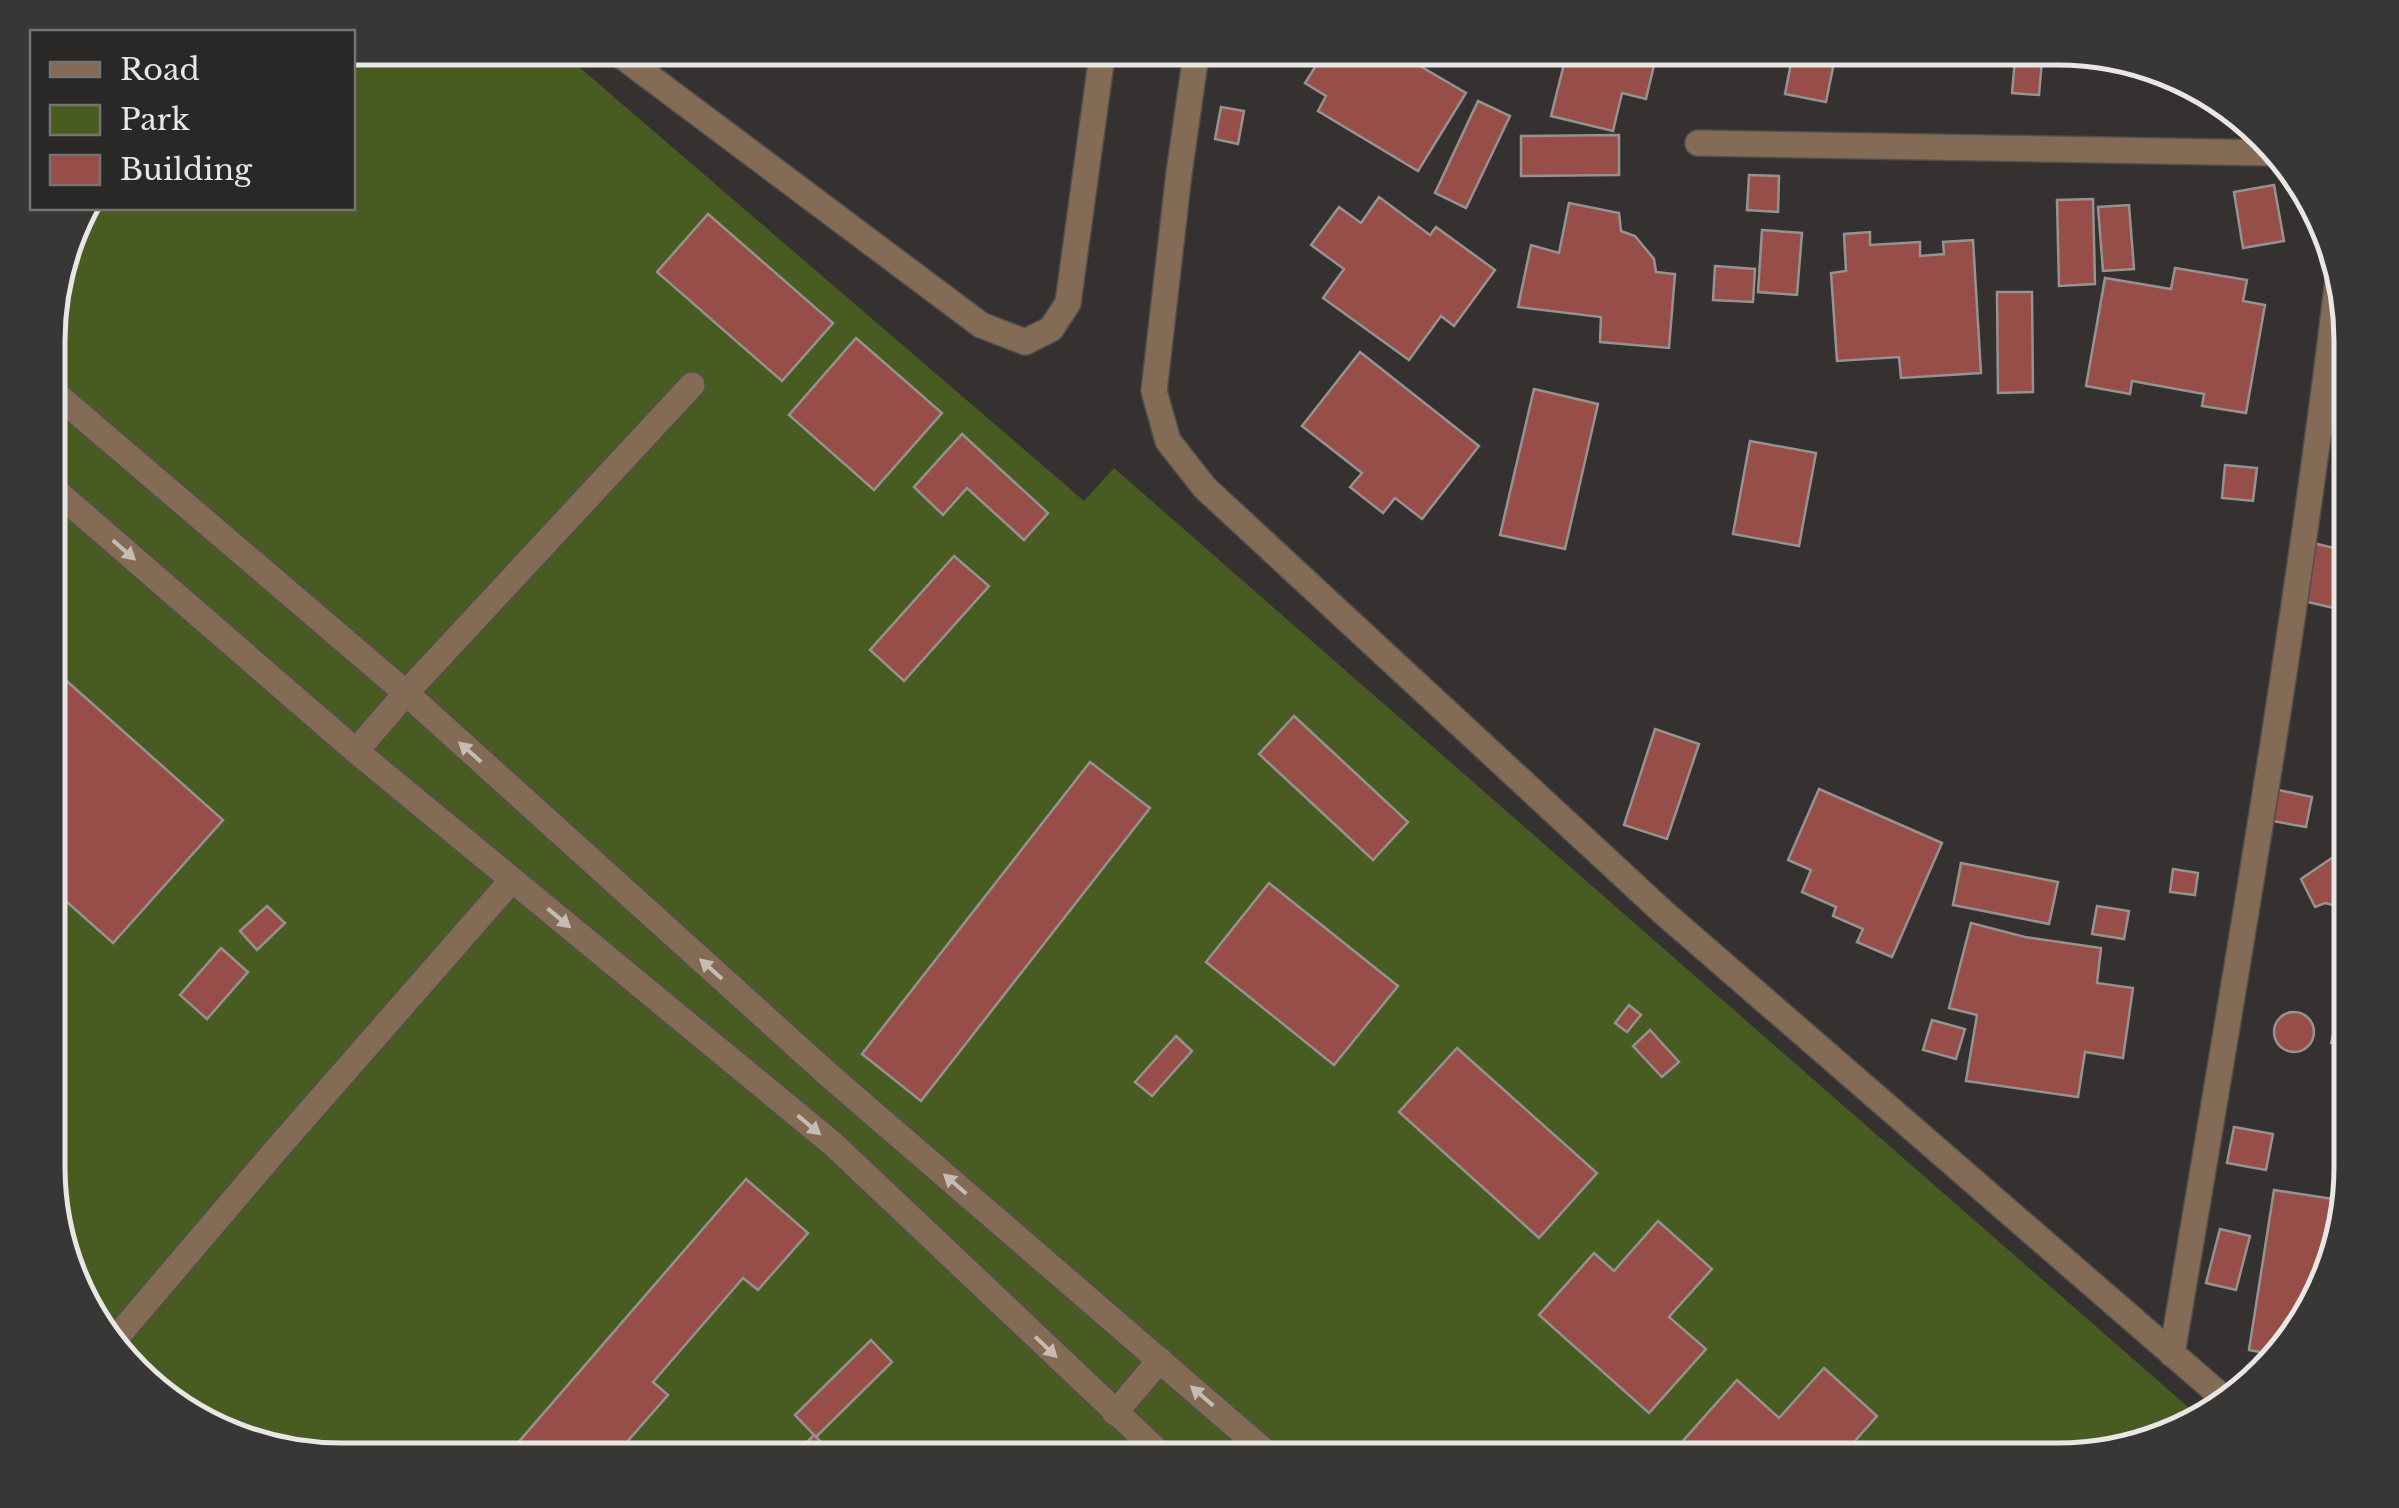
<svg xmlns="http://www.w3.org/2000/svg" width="2399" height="1508" font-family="'Libre Baskerville',serif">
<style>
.green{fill:#485c22}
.building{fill:#974d48;stroke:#969291;stroke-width:2.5}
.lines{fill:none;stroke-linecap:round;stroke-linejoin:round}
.lane-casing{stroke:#514e4d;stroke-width:28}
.street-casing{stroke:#514e4d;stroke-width:28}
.lane{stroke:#836b55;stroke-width:25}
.street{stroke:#836b55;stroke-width:25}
.oneway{fill:#c5bcb3}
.rim{fill:none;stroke:#e9e7e6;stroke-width:5}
</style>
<rect width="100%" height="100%" fill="#343130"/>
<polygon class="green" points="353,48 557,48 1084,501 1114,468 2204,1421 2077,1460 340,1460 178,1411 97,1330 50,1205 50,303 80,208 352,208"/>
<g class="building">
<polygon points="1327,48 1336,48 1351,56 1356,48 1389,48 1466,93 1418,171 1318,111 1326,96 1305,83"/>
<polygon points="1568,48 1658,48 1646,99 1622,93 1613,131 1551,116"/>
<polygon points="1794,48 1837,48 1826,102 1785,94"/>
<polygon points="2016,48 2043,48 2039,95 2012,93"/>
<polygon points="1478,101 1510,116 1466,208 1435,193"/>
<polygon points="1221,107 1244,111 1238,144 1215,139"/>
<polygon points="1619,135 1619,175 1521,176 1521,136"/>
<polygon points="1749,175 1779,176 1778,212 1747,210"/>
<polygon points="2274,185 2284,241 2243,248 2234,192"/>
<polygon points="1379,197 1430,235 1436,227 1495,270 1454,326 1441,316 1409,360 1323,298 1344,269 1311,245 1339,207 1361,223"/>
<polygon points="2093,199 2095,284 2059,286 2057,200"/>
<polygon points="1569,203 1619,213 1621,231 1635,236 1654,259 1656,272 1675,274 1669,348 1600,342 1601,317 1518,307 1531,245 1559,253"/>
<polygon points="2129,205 2134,269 2103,271 2098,207"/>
<polygon points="708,214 833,323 782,381 657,272"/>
<polygon points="1762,230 1802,233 1797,295 1758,292"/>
<polygon points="1870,232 1870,245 1920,242 1920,256 1944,254 1943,242 1973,240 1981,373 1901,378 1899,357 1837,361 1831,273 1846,271 1844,234"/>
<polygon points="1715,266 1755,269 1753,302 1713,300"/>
<polygon points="2175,268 2247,280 2243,301 2265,305 2246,413 2202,406 2204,394 2132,381 2130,394 2086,386 2105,278 2171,289"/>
<polygon points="1997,292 2032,292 2033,392 1998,393"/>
<polygon points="856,338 942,413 874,490 789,415"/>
<polygon points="1360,352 1479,446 1422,519 1395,498 1383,513 1350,487 1362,473 1302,426"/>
<polygon points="1534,389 1598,404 1565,549 1500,535"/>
<polygon points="962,434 1048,513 1024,540 967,488 943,515 914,487"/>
<polygon points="1750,441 1816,453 1799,546 1733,534"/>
<polygon points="2225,465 2257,468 2253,501 2222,498"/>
<polygon points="2351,465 2351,506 2343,504"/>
<polygon points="2313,543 2351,552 2351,612 2299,600"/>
<polygon points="954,556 989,586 904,681 870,650"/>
<polygon points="60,675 223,820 113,943 50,887 50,686"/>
<polygon points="1294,716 1408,822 1373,860 1259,754"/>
<polygon points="1655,729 1699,744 1667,839 1624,825"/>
<polygon points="1090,762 1150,808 921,1101 862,1054"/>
<polygon points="1819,789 1942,843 1892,957 1857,942 1863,929 1833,916 1836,907 1802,892 1811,870 1788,860"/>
<polygon points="2274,789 2312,797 2306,827 2267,820"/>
<polygon points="2351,845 2351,903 2341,907 2325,903 2315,907 2301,879"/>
<polygon points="1961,863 2058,882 2049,924 1953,905"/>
<polygon points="2173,869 2198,873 2195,895 2170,892"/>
<polygon points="1269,883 1398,986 1334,1065 1206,962"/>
<polygon points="267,906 285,923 257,950 240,931"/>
<polygon points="2097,906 2129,911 2124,939 2092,934"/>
<polygon points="1971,923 2025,937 2101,948 2097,983 2133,988 2123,1058 2085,1052 2078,1097 1966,1081 1977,1015 1949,1008"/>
<polygon points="221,948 248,972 207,1019 180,995"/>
<polygon points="2341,1004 2351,1007 2351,1048 2331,1043"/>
<polygon points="1629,1005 1641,1015 1627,1032 1615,1023"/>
<circle cx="2294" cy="1032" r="20"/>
<polygon points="1932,1020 1965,1029 1956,1059 1923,1050"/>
<polygon points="1650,1030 1679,1062 1662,1077 1633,1046"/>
<polygon points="1176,1036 1192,1051 1152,1096 1135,1082"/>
<polygon points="1457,1048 1597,1173 1539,1238 1399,1112"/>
<polygon points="2234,1127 2273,1134 2266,1170 2227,1163"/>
<polygon points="746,1179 808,1233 758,1290 743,1278 653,1382 668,1395 611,1460 503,1460"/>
<polygon points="2274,1190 2346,1201 2302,1330 2276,1355 2249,1350"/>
<polygon points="1658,1221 1712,1269 1669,1317 1706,1349 1649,1413 1539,1315 1594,1253 1614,1271"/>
<polygon points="2220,1229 2250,1236 2236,1290 2206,1283"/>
<polygon points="871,1340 892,1362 816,1437 795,1415"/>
<polygon points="1824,1368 1877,1416 1838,1460 1703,1460 1682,1442 1737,1380 1779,1418"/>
<polygon points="814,1435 839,1460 789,1460"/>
</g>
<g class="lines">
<g class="lane-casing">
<g id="lane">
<polyline points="50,389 406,693 831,1077 1275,1460"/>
<polyline points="50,486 356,751 833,1144 1167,1460"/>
<polyline points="356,751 406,693 692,385"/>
<polyline points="111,1344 276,1150 512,880"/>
<polyline points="1115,1413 1160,1360"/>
</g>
</g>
<g class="street-casing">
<g id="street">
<polyline points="611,48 981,325 1025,342 1051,329 1068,303 1103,48"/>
<polyline points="1197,48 1179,173 1154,391 1168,441 1205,488 1664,913 2227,1401"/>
<polyline points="1698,143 2273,153"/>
<path d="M 2172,1354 C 2232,996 2295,639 2338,279"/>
</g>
</g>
<use href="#lane" class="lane"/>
<use href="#street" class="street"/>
</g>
<defs><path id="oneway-solid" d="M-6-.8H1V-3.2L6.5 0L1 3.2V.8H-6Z" transform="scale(2.5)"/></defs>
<g class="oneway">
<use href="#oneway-solid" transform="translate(124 550) rotate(41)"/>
<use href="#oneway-solid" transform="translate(470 752) rotate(-138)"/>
<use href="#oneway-solid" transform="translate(559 918) rotate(40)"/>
<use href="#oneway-solid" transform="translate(711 969) rotate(-138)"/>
<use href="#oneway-solid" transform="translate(809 1125) rotate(40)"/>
<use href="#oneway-solid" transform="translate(955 1184) rotate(-139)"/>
<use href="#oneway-solid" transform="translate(1046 1347) rotate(44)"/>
<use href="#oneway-solid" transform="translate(1202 1396) rotate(-139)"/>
</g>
<path d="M0 0H2399V1508H0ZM341 65H2058A276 276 0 0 1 2334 341V1167A276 276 0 0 1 2058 1443H341A276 276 0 0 1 65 1167V341A276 276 0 0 1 341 65Z" fill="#393735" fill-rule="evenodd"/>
<path class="rim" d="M341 65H2058A276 276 0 0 1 2334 341V1167A276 276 0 0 1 2058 1443H341A276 276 0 0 1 65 1167V341A276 276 0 0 1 341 65Z"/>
<rect x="30" y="30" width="325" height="180" fill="#2a2826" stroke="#767473" stroke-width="2.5"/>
<rect x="50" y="62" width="50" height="15" fill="#836b55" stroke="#767473" stroke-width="2.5"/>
<text x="120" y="80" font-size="30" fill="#e9e7e6">Road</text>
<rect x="50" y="105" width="50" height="30" fill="#485c22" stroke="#767473" stroke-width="2.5"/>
<text x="120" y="130" font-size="30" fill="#e9e7e6">Park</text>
<rect x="50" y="155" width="50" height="30" fill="#974d48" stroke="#767473" stroke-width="2.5"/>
<text x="120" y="180" font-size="30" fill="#e9e7e6">Building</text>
</svg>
